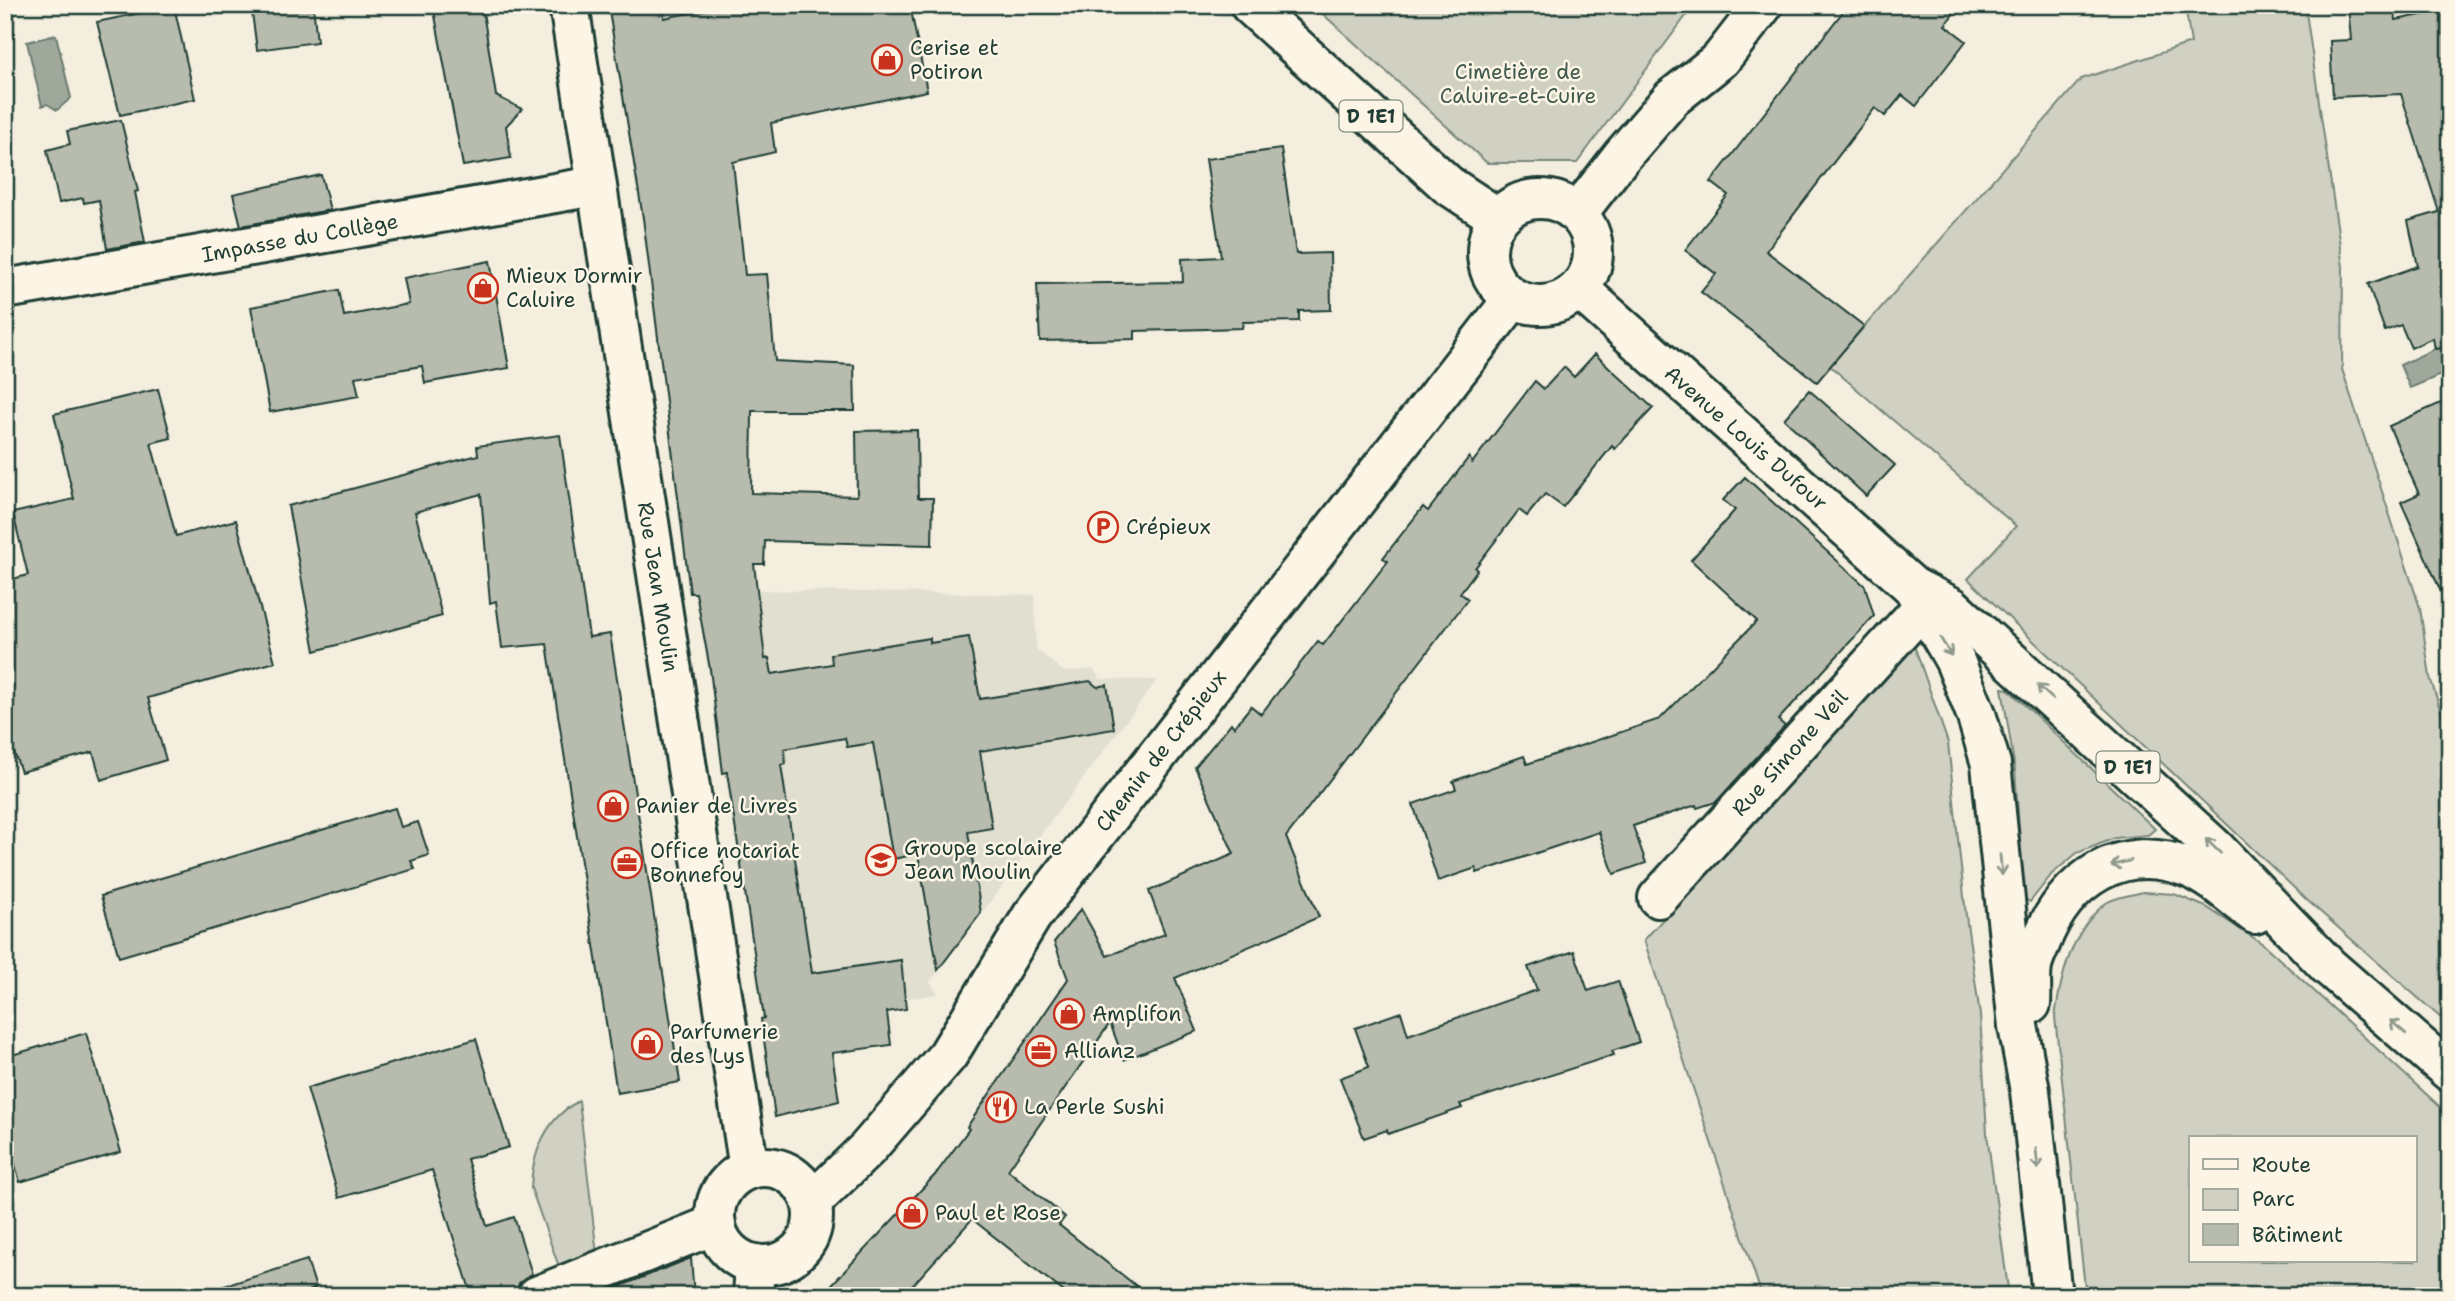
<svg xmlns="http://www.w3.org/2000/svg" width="2455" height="1301" font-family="'Shantell Sans',sans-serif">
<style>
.built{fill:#e1dfd0}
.green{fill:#d0d1c2;stroke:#78877b;stroke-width:2;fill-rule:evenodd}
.water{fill:#a0a89b;stroke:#6c7d72;stroke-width:2}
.building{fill:#b8bcae;stroke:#1f3d34;stroke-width:2}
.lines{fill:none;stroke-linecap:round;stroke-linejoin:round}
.minor-casing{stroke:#1f3d34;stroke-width:44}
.major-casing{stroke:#1f3d34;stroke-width:44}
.minor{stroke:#fcf5e5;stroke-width:38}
.major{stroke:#fcf5e5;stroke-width:38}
.oneway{stroke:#8e998c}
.labels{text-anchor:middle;stroke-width:5;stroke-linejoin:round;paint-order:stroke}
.shield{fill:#fcf5e5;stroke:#617469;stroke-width:2}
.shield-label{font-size:19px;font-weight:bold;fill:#1f3d34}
.poi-label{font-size:21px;fill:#1f3d34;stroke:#fcf5e5;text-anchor:start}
.park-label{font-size:21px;fill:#425b50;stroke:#fcf5e5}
.street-label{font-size:21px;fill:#1f3d34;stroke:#fcf5e5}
</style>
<rect width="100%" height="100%" fill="#f3eede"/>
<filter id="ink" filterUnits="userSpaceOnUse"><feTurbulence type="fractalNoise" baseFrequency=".0143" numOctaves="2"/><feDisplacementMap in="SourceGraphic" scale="14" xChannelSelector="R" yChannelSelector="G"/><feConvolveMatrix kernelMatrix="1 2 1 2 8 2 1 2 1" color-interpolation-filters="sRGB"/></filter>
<g filter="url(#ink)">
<polygon class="built" points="695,589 1035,595 1036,649 1064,672 1093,669 1100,679 1157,680 930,982 938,994 764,1018"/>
<g class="green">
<polygon points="1313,5 1694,5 1577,163 1487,163"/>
<polygon points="2185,5 2305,5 2343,267 2342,369 2420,608 2430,677 2450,741 2450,1026 2308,901 1968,579 2016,526 1830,366 2081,79 2191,43"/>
<polygon points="1914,645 1948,743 1966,916 1980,1015 1987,1134 2009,1296 1762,1296 1644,940"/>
<polygon points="2002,688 2008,689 2155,829 2148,835 2115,838 2077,853 2052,874 2030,902 2024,898 2015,770"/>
<path d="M 2143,892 L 2174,894 L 2206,907 L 2263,944 L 2450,1116 L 2450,1296 L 2086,1296 L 2055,1017 C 2061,976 2071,931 2106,903 C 2115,897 2132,895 2143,892 ZM 2191,1138 L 2415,1138 L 2415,1261 L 2191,1261 Z"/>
<path d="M 579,1101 L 598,1263 L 563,1278 L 531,1188 C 532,1153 546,1118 579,1101 Z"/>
</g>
<g class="water">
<polygon points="56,35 71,98 57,110 47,104 42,106 27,42"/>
<polygon points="2449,342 2450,371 2410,388 2400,365"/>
</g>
<g class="building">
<polygon points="251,5 313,5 317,42 257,50"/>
<polygon points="433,5 482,5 496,96 522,109 506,126 511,158 463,166"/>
<polygon points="608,5 663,5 664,18 729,5 910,5 927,91 771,123 775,152 733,162 745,275 767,274 775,361 854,365 855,411 752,411 751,493 857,496 856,431 917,430 918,498 933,498 932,545 765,541 764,564 754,564 765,659 769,658 772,674 832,664 831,654 930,638 930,643 969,637 980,699 1090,681 1097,687 1107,685 1114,729 980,751 992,828 968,832 981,913 938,970 918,854 893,859 873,743 847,747 845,738 784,749 786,764 781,765 812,973 901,960 906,1009 887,1012 891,1045 832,1053 839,1101 775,1117 761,1019 764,1018 727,772 723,773 710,669 696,593 690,593 643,218"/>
<polygon points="1848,5 1960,5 1945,25 1966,41 1916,106 1902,95 1885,116 1875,108 1766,251 1864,326 1817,382 1701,292 1716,274 1685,250 1728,195 1711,182"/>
<polygon points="2348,5 2394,5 2396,20 2450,9 2450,347 2435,349 2433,338 2411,348 2401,325 2385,331 2368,284 2418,266 2408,221 2439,212 2401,94 2333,97 2330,41 2351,40"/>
<polygon points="174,6 195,99 120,115 97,22"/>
<polygon points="121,120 138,191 135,192 145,242 107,249 99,200 84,203 83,198 59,203 47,150 70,144 67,131"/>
<polygon points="1281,149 1296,254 1330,253 1331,310 1299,311 1299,321 1243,322 1242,328 1135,331 1135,339 1040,341 1037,284 1183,282 1182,259 1221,257 1206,159"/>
<polygon points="321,175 330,210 241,226 233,194"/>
<polygon points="490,261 509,368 425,383 422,366 355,377 359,396 270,412 251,307 339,290 344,316 409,304 404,278"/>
<polygon points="1595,354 1653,408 1615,449 1612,446 1563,507 1545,494 1527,516 1519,510 1475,568 1477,570 1460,593 1468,599 1286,837 1319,917 1175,978 1197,1031 1124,1060 1110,1023 1008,1170 1065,1217 1059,1225 1149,1296 1069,1296 972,1219 903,1296 821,1296 935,1175 969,1129 967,1127 1068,979 1054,942 1081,909 1107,956 1165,934 1149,891 1234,854 1195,767 1231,723 1234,727 1251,706 1261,714 1318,641 1323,645 1388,561 1383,558 1423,507 1428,511 1469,457 1472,463 1535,381 1544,389 1564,367 1574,377"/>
<polygon points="158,389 171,438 151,443 176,536 236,520 275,662 148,698 166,760 101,780 93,752 21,772 10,741 5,742 5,581 28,575 13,513 74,499 54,414"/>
<polygon points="1809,390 1895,465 1866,496 1784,419"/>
<polygon points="2450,399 2450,612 2401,502 2419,494 2389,426"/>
<polygon points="560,435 589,637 610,634 680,1082 617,1093 547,644 502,648 496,601 490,603 481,494 415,512 442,616 315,651 288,506 478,455 477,446"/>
<polygon points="1745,477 1865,586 1874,616 1778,720 1785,726 1716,802 1697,808 1696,805 1633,826 1646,863 1614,874 1599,832 1477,873 1476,868 1438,881 1413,804 1456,789 1453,781 1524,756 1527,764 1660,719 1757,621 1691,560 1735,510 1723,500"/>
<polygon points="395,808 401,827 418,822 429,855 411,861 415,869 119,957 101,896"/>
<polygon points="1574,951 1588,991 1618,981 1639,1042 1612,1051 1614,1055 1460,1104 1462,1108 1388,1134 1387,1130 1364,1138 1340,1078 1369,1067 1355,1028 1401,1012 1408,1035 1537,990 1528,967"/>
<polygon points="86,1033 121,1152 20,1182 5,1131 5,1057"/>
<polygon points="476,1039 509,1147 467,1159 487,1226 514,1217 532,1274 519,1283 516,1296 472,1296 432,1170 339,1198 307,1088"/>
<polygon points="691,1258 694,1296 596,1296"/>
<polygon points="307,1260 316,1288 294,1296 216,1296 215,1289"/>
</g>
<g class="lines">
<g class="minor-casing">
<g id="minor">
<polyline points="569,5 749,1169"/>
<polyline points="1577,214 1621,157 1672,98 1721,59 1763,5"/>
<polyline points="5,289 595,186"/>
<polyline points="1658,898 1922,608"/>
<circle cx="764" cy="1216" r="49"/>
<polyline points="812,1202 867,1149 948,1055 1032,916 1513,299"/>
<polyline points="537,1296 716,1224"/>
<polyline points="753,1296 755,1264"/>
</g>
</g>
<g class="major-casing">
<g id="major">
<polyline points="1250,5 1448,185 1498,218"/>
<circle cx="1540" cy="252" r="53"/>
<polyline points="1579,289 1913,587 1952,607 2215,848 2328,966 2450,1072"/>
<polyline points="1913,587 1955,661 1976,714 1991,764 2018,1026 2030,1091 2052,1296"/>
<path d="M 2031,1004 C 2032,992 2030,978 2032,967 C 2033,958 2038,949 2041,942 C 2065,879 2122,841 2189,868 C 2212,877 2235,899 2255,914"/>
</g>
</g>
<use href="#minor" class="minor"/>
<use href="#major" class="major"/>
</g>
<defs><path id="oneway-shaft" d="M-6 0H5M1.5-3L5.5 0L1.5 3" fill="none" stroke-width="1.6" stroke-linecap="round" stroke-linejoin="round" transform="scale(1.75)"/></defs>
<g class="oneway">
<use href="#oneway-shaft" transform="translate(1946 647) rotate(58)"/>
<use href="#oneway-shaft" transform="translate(2045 692) rotate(-138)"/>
<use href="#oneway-shaft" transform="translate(2213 846) rotate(-136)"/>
<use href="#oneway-shaft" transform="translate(2121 863) rotate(165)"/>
<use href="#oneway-shaft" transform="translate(2001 865) rotate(84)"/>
<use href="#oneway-shaft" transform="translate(2398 1027) rotate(-139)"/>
<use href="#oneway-shaft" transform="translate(2037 1159) rotate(84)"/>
</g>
</g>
<defs>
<g id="shop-ring" transform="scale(1.575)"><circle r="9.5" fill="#fcf5e5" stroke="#c8321e" stroke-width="1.5"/><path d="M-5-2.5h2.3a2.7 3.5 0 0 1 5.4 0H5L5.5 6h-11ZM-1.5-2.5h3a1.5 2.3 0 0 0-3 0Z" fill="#c8321e"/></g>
<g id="parking-ring" transform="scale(1.575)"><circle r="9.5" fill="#fcf5e5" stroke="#c8321e" stroke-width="1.5"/><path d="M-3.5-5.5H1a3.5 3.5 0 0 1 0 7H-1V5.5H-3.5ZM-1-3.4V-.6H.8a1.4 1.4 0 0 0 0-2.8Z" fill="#c8321e"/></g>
<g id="school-ring" transform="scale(1.575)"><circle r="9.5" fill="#fcf5e5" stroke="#c8321e" stroke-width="1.5"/><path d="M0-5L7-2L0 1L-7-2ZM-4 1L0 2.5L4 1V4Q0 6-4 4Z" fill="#c8321e"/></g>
<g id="office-ring" transform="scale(1.575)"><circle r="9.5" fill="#fcf5e5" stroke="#c8321e" stroke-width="1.5"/><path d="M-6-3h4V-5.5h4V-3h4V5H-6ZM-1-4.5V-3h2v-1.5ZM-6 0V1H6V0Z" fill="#c8321e"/></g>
<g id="restaurant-ring" transform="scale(1.575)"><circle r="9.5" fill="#fcf5e5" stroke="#c8321e" stroke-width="1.5"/><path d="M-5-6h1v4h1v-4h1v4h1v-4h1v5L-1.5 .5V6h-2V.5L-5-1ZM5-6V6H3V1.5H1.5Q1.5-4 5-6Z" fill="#c8321e"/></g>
</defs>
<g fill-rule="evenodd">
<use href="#shop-ring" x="887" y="60"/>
<use href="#shop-ring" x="483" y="288"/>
<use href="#parking-ring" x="1103" y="527"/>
<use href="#shop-ring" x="613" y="806"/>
<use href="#school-ring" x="881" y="860"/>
<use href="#office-ring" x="627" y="863"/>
<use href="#shop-ring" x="1069" y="1014"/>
<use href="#shop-ring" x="647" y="1044"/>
<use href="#office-ring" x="1041" y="1051"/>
<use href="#restaurant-ring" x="1001" y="1107"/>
<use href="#shop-ring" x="912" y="1213"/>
</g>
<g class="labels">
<g class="shield">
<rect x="1339.5" y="100.5" width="63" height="31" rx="5"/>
<rect x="2096.5" y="751.5" width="63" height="31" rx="5"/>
</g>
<g class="shield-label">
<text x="1371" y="123">D 1E1</text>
<text x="2128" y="774">D 1E1</text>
</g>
<g class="poi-label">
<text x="910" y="55">Cerise et<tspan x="910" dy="24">Potiron</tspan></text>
<text x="506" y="283">Mieux Dormir<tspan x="506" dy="24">Caluire</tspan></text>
<text x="1126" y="534">Crépieux</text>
<text x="636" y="813">Panier de Livres</text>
<text x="904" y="855">Groupe scolaire<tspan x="904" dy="24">Jean Moulin</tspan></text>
<text x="650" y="858">Office notariat<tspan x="650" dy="24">Bonnefoy</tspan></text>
<text x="1092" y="1021">Amplifon</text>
<text x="670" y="1039">Parfumerie<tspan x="670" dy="24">des Lys</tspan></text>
<text x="1064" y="1058">Allianz</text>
<text x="1024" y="1114">La Perle Sushi</text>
<text x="935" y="1220">Paul et Rose</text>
</g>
<g class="park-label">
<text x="1518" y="79">Cimetière de<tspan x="1518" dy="24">Caluire-et-Cuire</tspan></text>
</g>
<g class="street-label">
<text transform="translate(300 238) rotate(-10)" y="7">Impasse du Collège</text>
<text transform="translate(1746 438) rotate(41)" y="7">Avenue Louis Dufour</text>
<text transform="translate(658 587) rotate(81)" y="7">Rue Jean Moulin</text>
<text transform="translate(1161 751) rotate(-52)" y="7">Chemin de Crépieux</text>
<text transform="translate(1790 753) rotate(-48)" y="7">Rue Simone Veil</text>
</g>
</g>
<rect width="2455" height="1301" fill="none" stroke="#fcf5e5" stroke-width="28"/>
<rect x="14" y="14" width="2427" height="1273" fill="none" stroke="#1f3d34" stroke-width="2.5" filter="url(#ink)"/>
<rect x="2189" y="1136" width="228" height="126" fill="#fcf5e5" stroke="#a4ab9e" stroke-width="2"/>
<rect x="2203" y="1159" width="35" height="10" fill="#fcf5e5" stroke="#a4ab9e" stroke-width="2"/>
<text x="2252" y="1172" font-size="21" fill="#1f3d34">Route</text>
<rect x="2203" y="1189" width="35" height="21" fill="#d0d1c2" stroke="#a4ab9e" stroke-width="2"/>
<text x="2252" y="1206" font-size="21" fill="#1f3d34">Parc</text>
<rect x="2203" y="1224" width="35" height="21" fill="#b8bcae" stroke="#a4ab9e" stroke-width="2"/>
<text x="2252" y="1242" font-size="21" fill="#1f3d34">Bâtiment</text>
</svg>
